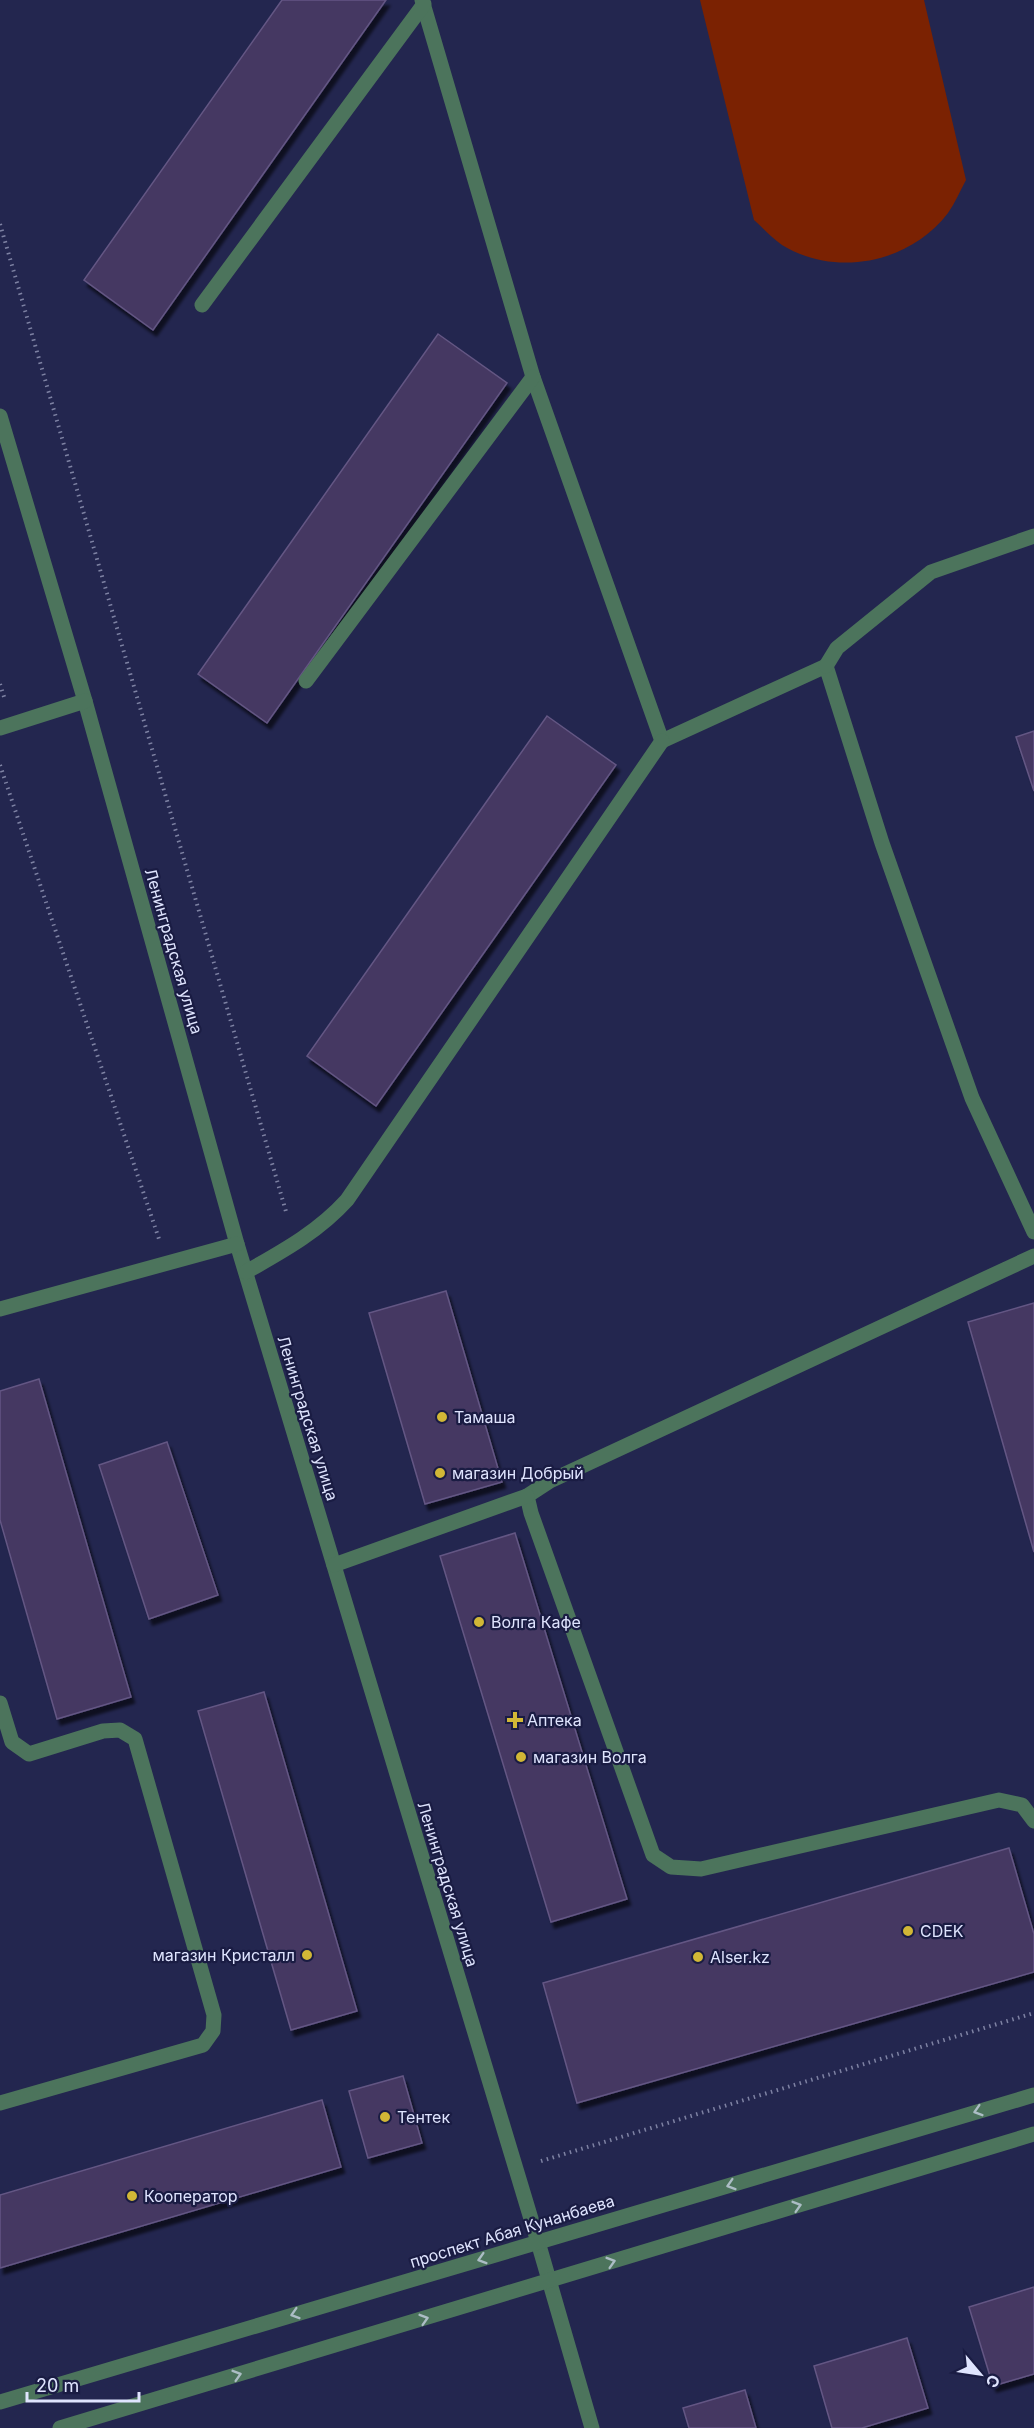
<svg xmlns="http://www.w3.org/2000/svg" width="1034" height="2428" font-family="Inter,sans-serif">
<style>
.green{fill:#7b2202}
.building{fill:#453762;stroke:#645784;stroke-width:1.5;filter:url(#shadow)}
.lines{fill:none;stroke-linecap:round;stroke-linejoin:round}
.path{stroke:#7e82a3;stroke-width:4;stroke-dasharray:1.5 4.5;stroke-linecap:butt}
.minor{stroke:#4c745c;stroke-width:15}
.oneway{stroke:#acbdc5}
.poi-dot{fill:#d1b736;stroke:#1a1c43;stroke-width:2}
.labels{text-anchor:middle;stroke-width:4.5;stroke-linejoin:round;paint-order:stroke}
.street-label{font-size:16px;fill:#dfe4fe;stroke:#1a1c43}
.poi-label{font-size:16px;fill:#dfe4fe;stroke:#1a1c43;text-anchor:start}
</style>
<defs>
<filter id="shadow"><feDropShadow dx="3.5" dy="6" stdDeviation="1.5" flood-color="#0009"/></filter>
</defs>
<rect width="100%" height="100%" fill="#23264f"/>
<path class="green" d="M 700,0 L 924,0 L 966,180 C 960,191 955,203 948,213 C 910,263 836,278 782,245 C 772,238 763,228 754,220 Z"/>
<g class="building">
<polygon points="282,0 386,0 153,330 84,280"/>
<polygon points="438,334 507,383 267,723 198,674"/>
<polygon points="547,716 616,765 376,1106 307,1056"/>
<polygon points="1034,731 1034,791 1016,737"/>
<polygon points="446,1291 502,1482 425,1504 369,1313"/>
<polygon points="1034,1303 1034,1552 968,1322"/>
<polygon points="39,1379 131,1697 57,1719 0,1520 0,1391"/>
<polygon points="167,1442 218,1595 149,1619 99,1465"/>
<polygon points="515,1533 627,1899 551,1922 440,1556"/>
<polygon points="264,1692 357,2011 291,2030 198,1711"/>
<polygon points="1009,1848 1034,1934 1034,1972 577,2103 543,1983"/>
<polygon points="403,2076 422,2143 368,2158 349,2091"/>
<polygon points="322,2100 341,2167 0,2268 0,2195"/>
<polygon points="1034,2287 1034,2374 993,2386 969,2307"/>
<polygon points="907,2338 928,2408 862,2428 832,2428 814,2366"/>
<polygon points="745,2390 756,2428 689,2428 683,2408"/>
</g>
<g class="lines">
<g class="path">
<polyline points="0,224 287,1215"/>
<polyline points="0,684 5,700"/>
<polyline points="0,765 159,1239"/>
<polyline points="541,2161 1034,2013"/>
</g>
<g class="minor">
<polyline points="422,0 533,377 662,741 826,666 882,843 972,1098 1034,1232"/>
<polyline points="202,305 424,4"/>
<polyline points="0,416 85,701 237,1244 538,2242 592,2428"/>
<polyline points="826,666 837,648 931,572 1034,536"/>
<polyline points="306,681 533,377"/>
<polyline points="0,728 85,701"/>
<polyline points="1034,1256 550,1481 527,1496 531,1513 653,1855 671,1867 701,1869 999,1800 1022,1805 1034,1821"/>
<path d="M 246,1272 C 283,1251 318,1232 347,1200 L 662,741"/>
<polyline points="0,1309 237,1244"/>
<polyline points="334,1565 527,1496"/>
<polyline points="0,1703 12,1742 29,1754 103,1731 120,1730 135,1739 214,2015 213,2031 203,2045 0,2103"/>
<polyline points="0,2402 1034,2095"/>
<polyline points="60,2428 1034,2134"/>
</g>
</g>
<defs><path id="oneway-chevron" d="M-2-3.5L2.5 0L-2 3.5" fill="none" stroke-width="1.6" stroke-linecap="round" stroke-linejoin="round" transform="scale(1.5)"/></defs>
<g class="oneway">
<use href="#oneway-chevron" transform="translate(978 2111) rotate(163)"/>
<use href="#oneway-chevron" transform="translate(731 2185) rotate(163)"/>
<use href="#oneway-chevron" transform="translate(797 2206) rotate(-17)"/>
<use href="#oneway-chevron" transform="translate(482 2259) rotate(163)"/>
<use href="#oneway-chevron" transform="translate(611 2262) rotate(-17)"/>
<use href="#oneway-chevron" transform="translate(295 2314) rotate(163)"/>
<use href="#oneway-chevron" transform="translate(424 2319) rotate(-17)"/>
<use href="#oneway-chevron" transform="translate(237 2375) rotate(-17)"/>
</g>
<g class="poi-dot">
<circle cx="442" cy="1417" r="6"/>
<circle cx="440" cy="1473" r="6"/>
<circle cx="479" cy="1622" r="6"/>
<path d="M512 1711h6v6h6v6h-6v6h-6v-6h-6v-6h6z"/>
<circle cx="521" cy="1757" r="6"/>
<circle cx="908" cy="1931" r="6"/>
<circle cx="307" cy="1955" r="6"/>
<circle cx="698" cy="1957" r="6"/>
<circle cx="385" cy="2117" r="6"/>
<circle cx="132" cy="2196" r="6"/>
</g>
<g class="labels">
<g class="street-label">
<text transform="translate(174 951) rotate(74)" y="6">Ленинградская улица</text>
<text transform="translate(308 1418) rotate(73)" y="6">Ленинградская улица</text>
<text transform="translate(448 1884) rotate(73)" y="6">Ленинградская улица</text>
<text transform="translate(512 2231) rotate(-17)" y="6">проспект Абая Кунанбаева</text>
</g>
<g class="poi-label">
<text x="454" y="1423">Тамаша</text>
<text x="452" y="1479">магазин Добрый</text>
<text x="491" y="1628">Волга Кафе</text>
<text x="527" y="1726">Аптека</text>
<text x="533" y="1763">магазин Волга</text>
<text x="920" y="1937">CDEK</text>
<text x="295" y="1961" text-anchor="end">магазин Кристалл</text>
<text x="710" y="1963">Alser.kz</text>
<text x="397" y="2123">Тентек</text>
<text x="144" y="2202">Кооператор</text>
</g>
</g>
<g transform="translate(980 2374) rotate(119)" stroke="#1a1c43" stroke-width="4.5" paint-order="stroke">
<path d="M0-4.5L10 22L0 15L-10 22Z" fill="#dfe4fe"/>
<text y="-9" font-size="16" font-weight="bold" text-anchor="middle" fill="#dfe4fe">С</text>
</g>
<path d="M27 2392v9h112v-9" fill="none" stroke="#dfe4fe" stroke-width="3"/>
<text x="36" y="2392" font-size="18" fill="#dfe4fe" stroke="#1a1c43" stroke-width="4.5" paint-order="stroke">20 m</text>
</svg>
